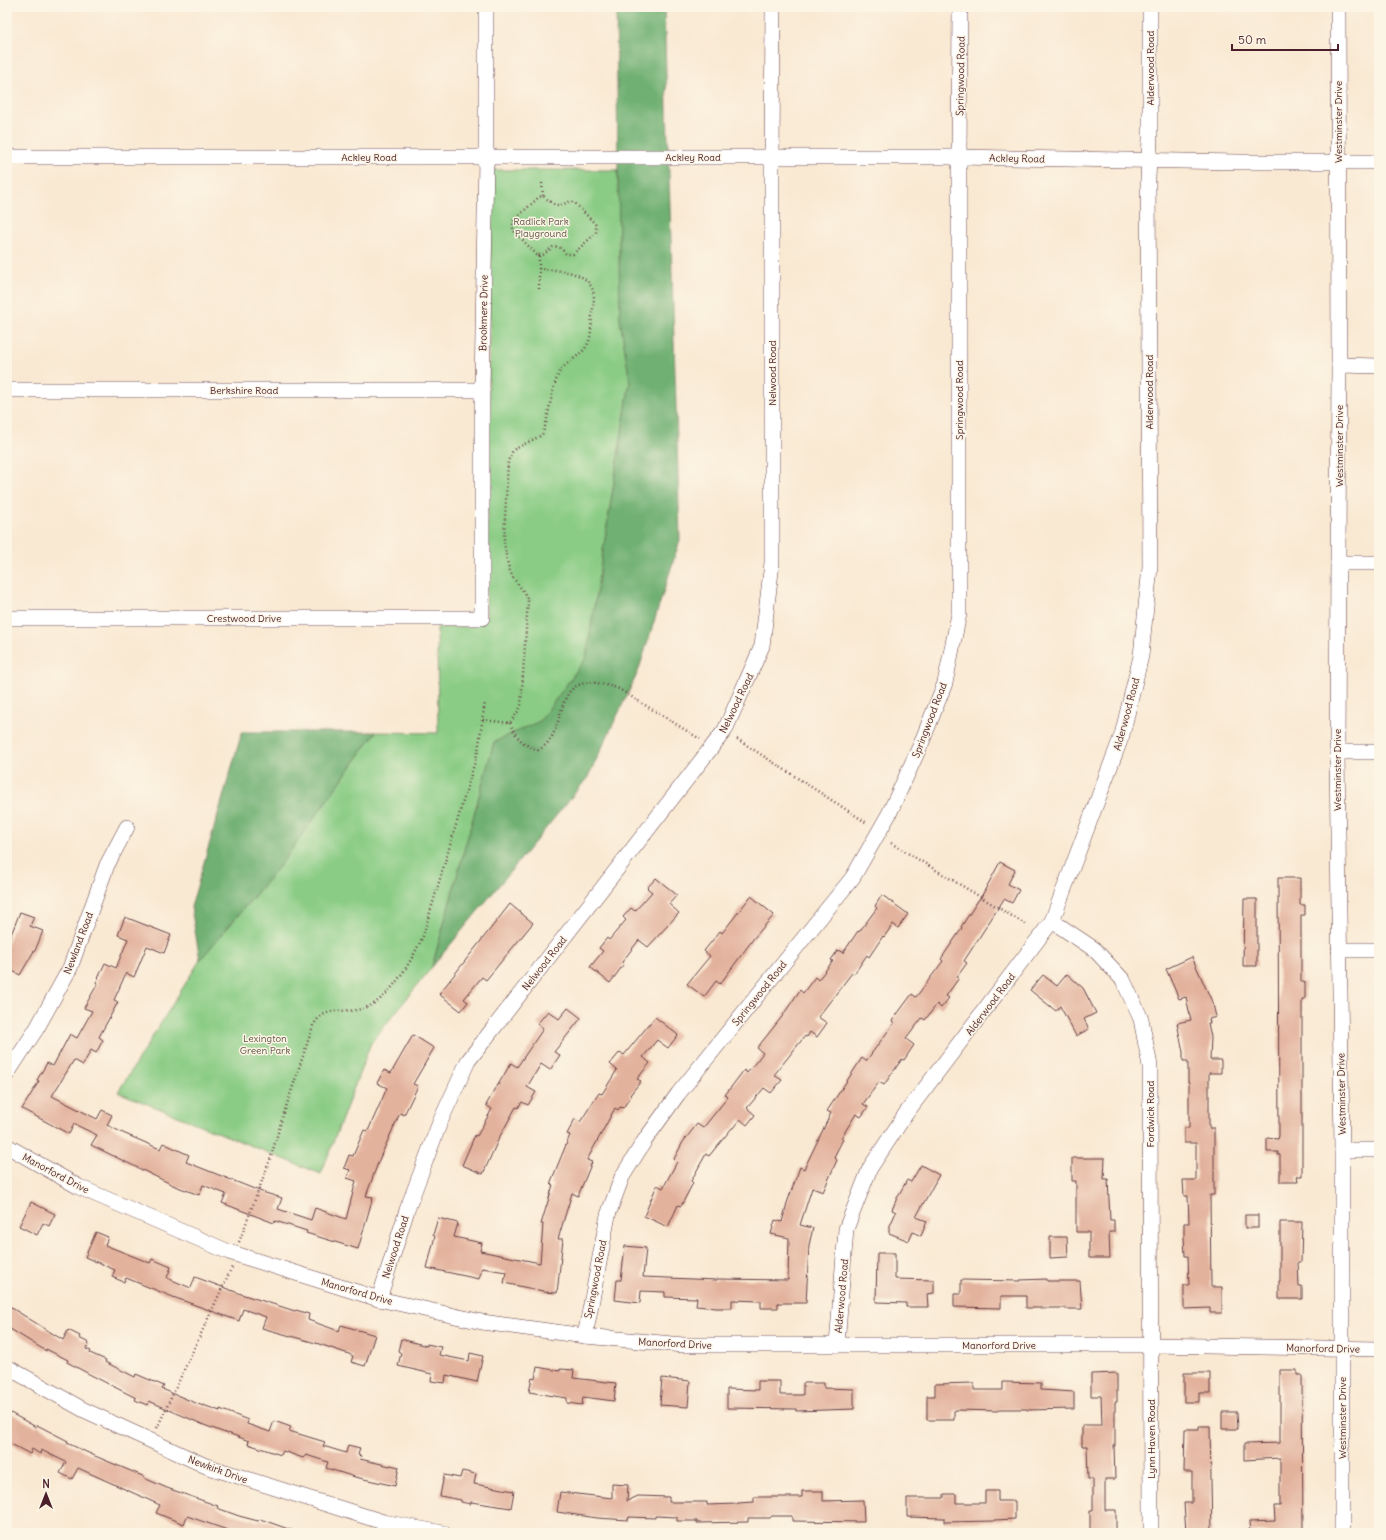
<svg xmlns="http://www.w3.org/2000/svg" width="1386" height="1540" font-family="Delius,sans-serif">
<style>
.green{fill:#8acc85;stroke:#6a7658}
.forest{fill:#6fb072;stroke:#5c684e}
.building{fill:#e3b29d}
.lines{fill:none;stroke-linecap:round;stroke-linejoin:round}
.street-casing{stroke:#643d44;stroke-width:16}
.path{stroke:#643d44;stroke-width:2.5;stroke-dasharray:1 3;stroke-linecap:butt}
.street{stroke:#fff;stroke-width:15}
.labels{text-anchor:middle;stroke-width:3;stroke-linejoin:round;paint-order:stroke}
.street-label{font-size:10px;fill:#4a1f2b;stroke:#fcf5e5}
.park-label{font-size:10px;fill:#5d5346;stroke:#fcf5e5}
</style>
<rect width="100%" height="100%" fill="#fcf5e5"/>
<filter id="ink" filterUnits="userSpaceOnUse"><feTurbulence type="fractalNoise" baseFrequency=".025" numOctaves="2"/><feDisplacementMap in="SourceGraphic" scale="8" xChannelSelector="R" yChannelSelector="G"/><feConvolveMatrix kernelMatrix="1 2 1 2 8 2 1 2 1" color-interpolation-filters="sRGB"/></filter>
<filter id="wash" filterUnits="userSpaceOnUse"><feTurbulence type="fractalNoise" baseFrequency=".012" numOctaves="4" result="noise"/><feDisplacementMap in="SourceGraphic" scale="16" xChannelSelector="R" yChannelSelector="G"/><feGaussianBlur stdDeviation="0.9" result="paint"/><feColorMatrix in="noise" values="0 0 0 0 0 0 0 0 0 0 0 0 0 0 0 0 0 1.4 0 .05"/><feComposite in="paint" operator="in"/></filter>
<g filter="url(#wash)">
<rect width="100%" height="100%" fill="#f9e9d3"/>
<polygon class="green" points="491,170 618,170 620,319 630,382 586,658 540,721 494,742 432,967 371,1043 321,1174 118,1092 200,960 241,912 240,908 246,906 281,864 376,732 438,733 437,627 472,626 486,617"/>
<g class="forest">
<polygon points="616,7 664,7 680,540 638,672 588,777 432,967 494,742 540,721 586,658 630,382 620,319"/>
<polygon points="242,732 376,732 281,864 200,960 191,907"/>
</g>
<g id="blocks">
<g class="building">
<polygon points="1000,862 1015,870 1008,884 1019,890 1012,903 1004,899 964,961 967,963 957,977 959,978 946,996 949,998 941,1008 937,1004 925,1020 922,1018 906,1039 914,1045 904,1060 902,1059 884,1085 879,1082 863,1104 868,1107 861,1117 856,1114 841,1138 843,1139 834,1157 837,1160 823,1192 812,1188 800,1225 813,1228 809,1245 806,1303 778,1303 778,1308 761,1308 761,1301 732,1300 732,1308 716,1308 696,1306 697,1298 665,1297 665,1292 641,1291 640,1303 615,1300 617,1280 621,1280 625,1246 646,1248 643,1277 717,1280 717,1279 788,1280 789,1238 771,1234 775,1220 782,1222 787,1203 800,1167 804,1169 831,1113 827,1111 862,1058 866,1061 894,1023 892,1021 912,994 916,997 943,961 941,959 962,928 961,927 979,899 980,899"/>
<polygon points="656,878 677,895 669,904 679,913 648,947 639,940 622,962 624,964 610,983 590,967 603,951 599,948 607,938 609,940 626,920 623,917 631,908 635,911 652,892 647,888"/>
<polygon points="1278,878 1300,878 1300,905 1305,905 1305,915 1301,915 1301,982 1305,982 1305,999 1302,999 1302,1176 1297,1176 1298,1182 1280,1182 1280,1155 1278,1155 1278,1152 1267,1152 1267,1138 1278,1139 1279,1136"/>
<polygon points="882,895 908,914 898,928 893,924 884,937 883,936 869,957 867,955 854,974 852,973 818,1017 827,1023 817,1037 810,1032 807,1037 805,1036 774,1075 782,1080 771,1093 764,1088 747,1108 755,1115 747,1125 740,1119 733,1128 732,1128 709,1156 706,1154 691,1181 693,1183 681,1206 678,1205 668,1227 644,1216 657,1185 663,1188 677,1162 674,1159 683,1142 697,1124 703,1128 728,1097 725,1095 744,1070 747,1073 763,1053 757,1048 781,1018 800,990 803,993 815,977 818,980 833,961 831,960 838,950 843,953 858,931 859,932 877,908 875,906"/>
<polygon points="751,896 774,915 754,938 720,984 716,981 704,997 687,984 710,956 704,951 720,931 722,933"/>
<polygon points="1244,899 1257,899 1257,966 1243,966"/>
<polygon points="510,904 533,923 486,980 482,977 464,999 468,1002 461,1011 439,994"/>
<polygon points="20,912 34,917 30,926 43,931 35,951 34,951 20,975 7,968 7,945"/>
<polygon points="125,917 171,935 164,953 147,946 134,977 126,973 114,1000 118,1002 99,1037 103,1040 96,1053 91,1050 83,1065 74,1060 52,1096 97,1119 102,1110 112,1115 107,1125 123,1133 160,1149 163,1143 189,1155 186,1162 262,1192 282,1198 278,1209 311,1220 315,1208 346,1219 356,1181 347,1178 350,1170 344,1168 349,1155 353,1156 364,1130 368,1131 387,1088 377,1083 384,1070 391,1073 413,1035 434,1048 413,1084 418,1086 404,1115 400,1113 379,1160 366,1196 373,1197 358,1249 306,1233 307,1231 285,1224 275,1221 274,1223 222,1203 226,1194 203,1185 199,1195 175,1186 91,1145 97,1135 74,1124 69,1134 22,1109 39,1081 37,1080 47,1063 53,1066 70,1034 77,1038 92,1011 84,1008 98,983 96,983 105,963 116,968 128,939 118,935"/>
<polygon points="1192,957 1213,1004 1216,1017 1209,1019 1210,1023 1208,1023 1211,1037 1210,1060 1221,1060 1221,1073 1209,1073 1209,1128 1214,1128 1214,1195 1210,1195 1211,1287 1222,1287 1222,1313 1210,1313 1210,1308 1184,1309 1184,1285 1189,1285 1188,1256 1185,1256 1184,1236 1184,1223 1189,1223 1188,1196 1184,1196 1183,1180 1196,1180 1196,1143 1184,1143 1184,1128 1189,1128 1189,1082 1188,1082 1188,1061 1183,1061 1183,1052 1177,1023 1191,1020 1186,997 1179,999 1166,969"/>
<polygon points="1067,974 1083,988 1096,1013 1084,1019 1089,1029 1076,1036 1060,1006 1056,1011 1030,990 1043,975 1057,986"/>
<polygon points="568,1008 581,1018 554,1052 560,1055 550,1070 541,1064 527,1087 536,1092 528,1105 522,1102 518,1108 516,1107 499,1138 483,1174 462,1165 475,1135 477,1136 492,1109 486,1105 511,1063 517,1067 543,1029 537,1024 548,1011 559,1019"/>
<polygon points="655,1017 678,1035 668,1048 657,1040 643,1057 650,1063 637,1079 641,1081 630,1095 631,1096 623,1108 620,1107 618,1110 615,1108 587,1160 592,1162 578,1196 572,1193 558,1239 563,1239 557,1293 543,1292 543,1291 504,1283 506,1272 482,1268 479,1279 427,1268 435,1236 433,1235 438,1218 458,1223 454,1237 482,1243 480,1251 540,1263 543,1224 541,1224 553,1185 550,1184 570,1135 567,1134 575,1119 580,1122 599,1093 602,1094 617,1070 610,1064 620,1052 624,1055"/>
<polygon points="1072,1158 1105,1158 1104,1179 1108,1179 1110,1220 1114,1220 1114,1232 1109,1232 1110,1258 1089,1258 1089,1232 1076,1232 1076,1181 1072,1181"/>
<polygon points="921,1165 939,1175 916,1217 927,1221 921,1236 913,1232 909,1241 889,1233 889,1228 896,1212 892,1210 897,1198 907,1180 911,1182"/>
<polygon points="31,1202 55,1214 49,1226 43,1223 37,1235 19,1226"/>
<rect x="1245" y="1215" width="13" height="13"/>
<polygon points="1280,1222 1302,1222 1301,1262 1298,1262 1299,1286 1302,1286 1302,1299 1279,1299 1279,1281 1280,1281"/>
<polygon points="96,1232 108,1237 105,1245 150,1263 152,1259 171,1267 167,1278 191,1288 195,1277 244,1295 295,1311 296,1310 309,1314 308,1320 339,1331 341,1325 375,1335 365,1366 351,1362 353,1356 349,1354 319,1344 262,1328 266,1317 243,1309 239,1321 173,1297 126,1278 124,1282 112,1277 115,1270 85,1257"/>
<polygon points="1050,1237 1067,1237 1068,1257 1050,1258"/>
<polygon points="877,1253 895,1253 895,1279 934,1280 934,1293 927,1294 928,1307 906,1307 906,1303 876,1302"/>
<polygon points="1047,1279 1047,1281 1080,1281 1082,1309 1065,1309 1065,1308 1026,1308 1026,1296 1001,1296 1001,1308 954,1307 954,1294 961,1294 961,1280 1020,1281 1020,1280"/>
<polygon points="7,1305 63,1340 68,1330 80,1336 79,1338 89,1343 86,1349 91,1351 90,1353 106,1360 105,1362 135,1377 136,1374 164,1386 162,1389 203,1406 203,1405 220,1411 220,1409 248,1420 247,1424 270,1432 274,1421 291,1427 289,1431 325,1442 323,1446 346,1453 348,1445 360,1448 358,1455 361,1456 360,1459 390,1466 390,1465 399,1467 395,1486 355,1477 326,1468 328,1462 306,1455 303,1458 283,1451 281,1455 248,1444 249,1441 228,1433 228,1434 204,1425 149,1401 147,1405 135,1400 136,1398 89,1374 67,1362 68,1360 46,1349 46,1351 7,1327"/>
<polygon points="401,1339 427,1346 427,1344 441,1347 439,1355 469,1361 470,1353 483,1356 477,1382 446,1375 445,1383 431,1381 432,1374 398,1366 401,1353 398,1351"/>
<polygon points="537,1367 560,1371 560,1369 574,1370 573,1378 616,1383 614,1401 583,1397 582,1405 567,1403 567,1398 529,1392 532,1378 535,1379"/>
<polygon points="1280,1370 1297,1370 1297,1375 1302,1375 1303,1533 1250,1533 1249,1522 1275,1521 1274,1506 1280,1506 1280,1458 1244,1460 1244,1444 1280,1443"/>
<polygon points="1117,1373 1117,1402 1115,1402 1115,1446 1114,1446 1115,1479 1105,1479 1105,1510 1116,1510 1116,1530 1090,1530 1090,1511 1093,1511 1093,1479 1088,1479 1087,1446 1082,1446 1082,1425 1102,1425 1101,1396 1091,1396 1091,1374"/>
<polygon points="1184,1373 1210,1373 1210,1393 1199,1393 1199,1402 1184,1402"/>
<polygon points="662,1378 690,1381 688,1407 660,1405"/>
<polygon points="758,1381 780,1381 780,1395 803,1395 803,1383 824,1383 824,1388 854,1389 854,1409 796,1411 796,1409 727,1408 727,1389 758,1390"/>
<polygon points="1003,1382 1041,1383 1041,1390 1074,1392 1074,1409 1027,1410 1027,1409 999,1409 999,1411 956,1410 954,1411 954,1420 927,1420 927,1396 935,1396 935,1384 974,1383 974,1390 1003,1390"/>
<polygon points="7,1411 36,1427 37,1425 68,1441 67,1443 95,1456 145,1477 144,1478 167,1488 218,1506 217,1508 239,1516 258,1521 260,1519 294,1531 294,1533 236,1533 187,1516 184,1524 156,1513 160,1505 78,1468 72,1479 60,1473 66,1462 41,1450 40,1454 32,1449 30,1454 7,1442"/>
<polygon points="1222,1412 1237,1412 1238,1429 1222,1429"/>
<polygon points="1199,1426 1210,1426 1212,1533 1186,1533 1184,1503 1192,1503 1192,1472 1184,1472 1185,1429 1199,1429"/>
<polygon points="462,1471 476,1474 474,1484 514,1491 511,1508 471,1502 470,1504 461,1502 461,1500 440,1496 444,1475 460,1478"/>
<polygon points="612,1484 628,1485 627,1501 638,1496 669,1497 669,1502 707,1502 707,1505 738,1504 738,1503 754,1502 754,1497 802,1497 802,1491 823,1491 823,1501 863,1500 864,1522 792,1521 792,1516 772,1516 770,1518 748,1518 748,1522 697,1523 697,1521 677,1521 677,1517 655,1516 655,1518 629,1517 628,1520 597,1518 557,1512 560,1492 612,1498"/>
<polygon points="985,1491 998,1491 998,1501 1015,1501 1015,1519 994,1520 994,1521 944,1522 944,1518 907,1517 907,1498 944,1498 944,1494 956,1494 956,1503 985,1503"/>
</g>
</g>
</g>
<g filter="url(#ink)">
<use href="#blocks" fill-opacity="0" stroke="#643d44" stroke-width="1"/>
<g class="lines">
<g class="street-casing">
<g id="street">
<polyline points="1338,7 1339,365 1337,752 1342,1150 1342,1533"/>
<polyline points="7,157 959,157 1239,162 1379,162"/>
<polyline points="1339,365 1379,366"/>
<polyline points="7,390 482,390"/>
<polyline points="1338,563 1379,563"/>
<polyline points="7,618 482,618 482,390 486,157 486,7"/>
<polyline points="1337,752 1379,752"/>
<polyline points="1052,921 1094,949 1123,980 1141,1019 1150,1066 1151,1533"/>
<polyline points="1339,950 1379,950"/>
<polyline points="7,1074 37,1028 70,968 107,865 127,827"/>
<polyline points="7,1146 79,1187 229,1252 379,1299 482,1322 585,1336 683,1345 1151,1345 1379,1349"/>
<polyline points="1342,1150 1379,1150"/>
<polyline points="379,1299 407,1210 440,1122 468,1061 725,730 762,646 772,563 772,157 773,7"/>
<polyline points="585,1336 608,1215 622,1177 645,1140 678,1094 853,877 889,814 921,744 945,683 959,614 959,157 960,7"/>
<polyline points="837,1345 846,1229 870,1168 907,1112 1052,921 1122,735 1141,656 1150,567 1148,178 1150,139 1150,7"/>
<polyline points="7,1367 84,1410 206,1466 383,1522 443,1533"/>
</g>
</g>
<g class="path">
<polyline points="542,183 543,196"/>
<polyline points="539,255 543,255 554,246 561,248 566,254 573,254 596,233 596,225 574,202 569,202 561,205 555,205 543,196 539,197 513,221 513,230 537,255 539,255 539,289"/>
<path d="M 483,720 L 510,723 L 519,710 L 521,705 L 528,600 C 525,592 519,586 514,579 C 507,567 505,552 504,538 L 508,461 L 513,450 L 542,435 C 550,416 550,392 559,373 C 566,361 581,357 587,345 C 592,337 591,324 592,315 C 593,307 595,298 593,291 C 587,270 556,270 539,269"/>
<path d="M 510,723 C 517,739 522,744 538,750 C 574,733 544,661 619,689 L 700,739"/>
<polyline points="737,739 867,823"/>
<polyline points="891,843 1027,925"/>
<path d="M 239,1242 L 271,1157 L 281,1122 L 313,1026 C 326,1002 347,1016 367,1007 C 391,998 413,958 423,936 L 478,751 L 485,702"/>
<polyline points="157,1428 232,1267"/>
</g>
<use href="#street" class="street"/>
</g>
</g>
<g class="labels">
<g class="street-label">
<text transform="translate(1150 68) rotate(-90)" y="4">Alderwood Road</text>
<text transform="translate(960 76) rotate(-89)" y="4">Springwood Road</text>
<text transform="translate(1338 122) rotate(-90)" y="4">Westminster Drive</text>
<text x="369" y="161">Ackley Road</text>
<text x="693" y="161">Ackley Road</text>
<text transform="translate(1017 158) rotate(1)" y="4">Ackley Road</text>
<text transform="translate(483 313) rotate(-89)" y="4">Brookmere Drive</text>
<text transform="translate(772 373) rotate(-90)" y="4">Nelwood Road</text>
<text x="244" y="394">Berkshire Road</text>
<text transform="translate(1149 392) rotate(-90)" y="4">Alderwood Road</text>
<text transform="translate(959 400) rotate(-90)" y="4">Springwood Road</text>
<text transform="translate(1339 446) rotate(-90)" y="4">Westminster Drive</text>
<text x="244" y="622">Crestwood Drive</text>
<text transform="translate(736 703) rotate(-64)" y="4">Nelwood Road</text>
<text transform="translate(1126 714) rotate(-75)" y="4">Alderwood Road</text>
<text transform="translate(929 720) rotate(-69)" y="4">Springwood Road</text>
<text transform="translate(1337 770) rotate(-90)" y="4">Westminster Drive</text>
<text transform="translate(78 943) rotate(-69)" y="4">Newland Road</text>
<text transform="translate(544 963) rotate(-52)" y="4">Nelwood Road</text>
<text transform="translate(759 993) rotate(-51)" y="4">Springwood Road</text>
<text transform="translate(990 1004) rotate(-53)" y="4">Alderwood Road</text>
<text transform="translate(1341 1094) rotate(-91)" y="4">Westminster Drive</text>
<text transform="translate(1150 1114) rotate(-90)" y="4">Fordwick Road</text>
<text transform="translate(56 1173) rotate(28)" y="4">Manorford Drive</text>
<text transform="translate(395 1247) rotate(-72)" y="4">Nelwood Road</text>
<text transform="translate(595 1279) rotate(-79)" y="4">Springwood Road</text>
<text transform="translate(357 1291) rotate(16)" y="4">Manorford Drive</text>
<text transform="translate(841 1296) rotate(-85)" y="4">Alderwood Road</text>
<text transform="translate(675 1343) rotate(3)" y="4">Manorford Drive</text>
<text x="999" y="1349">Manorford Drive</text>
<text transform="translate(1323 1348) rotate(1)" y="4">Manorford Drive</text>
<text transform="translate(1342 1418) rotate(-90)" y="4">Westminster Drive</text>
<text transform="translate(1151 1439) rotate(-90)" y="4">Lynn Haven Road</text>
<text transform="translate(218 1469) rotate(20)" y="4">Newkirk Drive</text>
</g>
<g class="park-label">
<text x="541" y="225">Radlick Park<tspan x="541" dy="12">Playground</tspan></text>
<text x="265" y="1042">Lexington<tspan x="265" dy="12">Green Park</tspan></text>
</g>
</g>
<rect width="1386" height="1540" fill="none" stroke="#fcf5e5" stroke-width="24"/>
<g transform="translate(46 1494)" stroke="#fcf5e5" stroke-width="3" paint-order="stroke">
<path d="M0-3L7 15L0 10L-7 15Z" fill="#4a1f2b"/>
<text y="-6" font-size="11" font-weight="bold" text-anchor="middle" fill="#4a1f2b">N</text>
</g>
<path d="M1232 44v6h106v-6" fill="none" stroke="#4a1f2b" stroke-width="2"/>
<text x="1238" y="44" font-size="12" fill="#4a1f2b" stroke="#fcf5e5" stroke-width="3" paint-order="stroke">50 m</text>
</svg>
